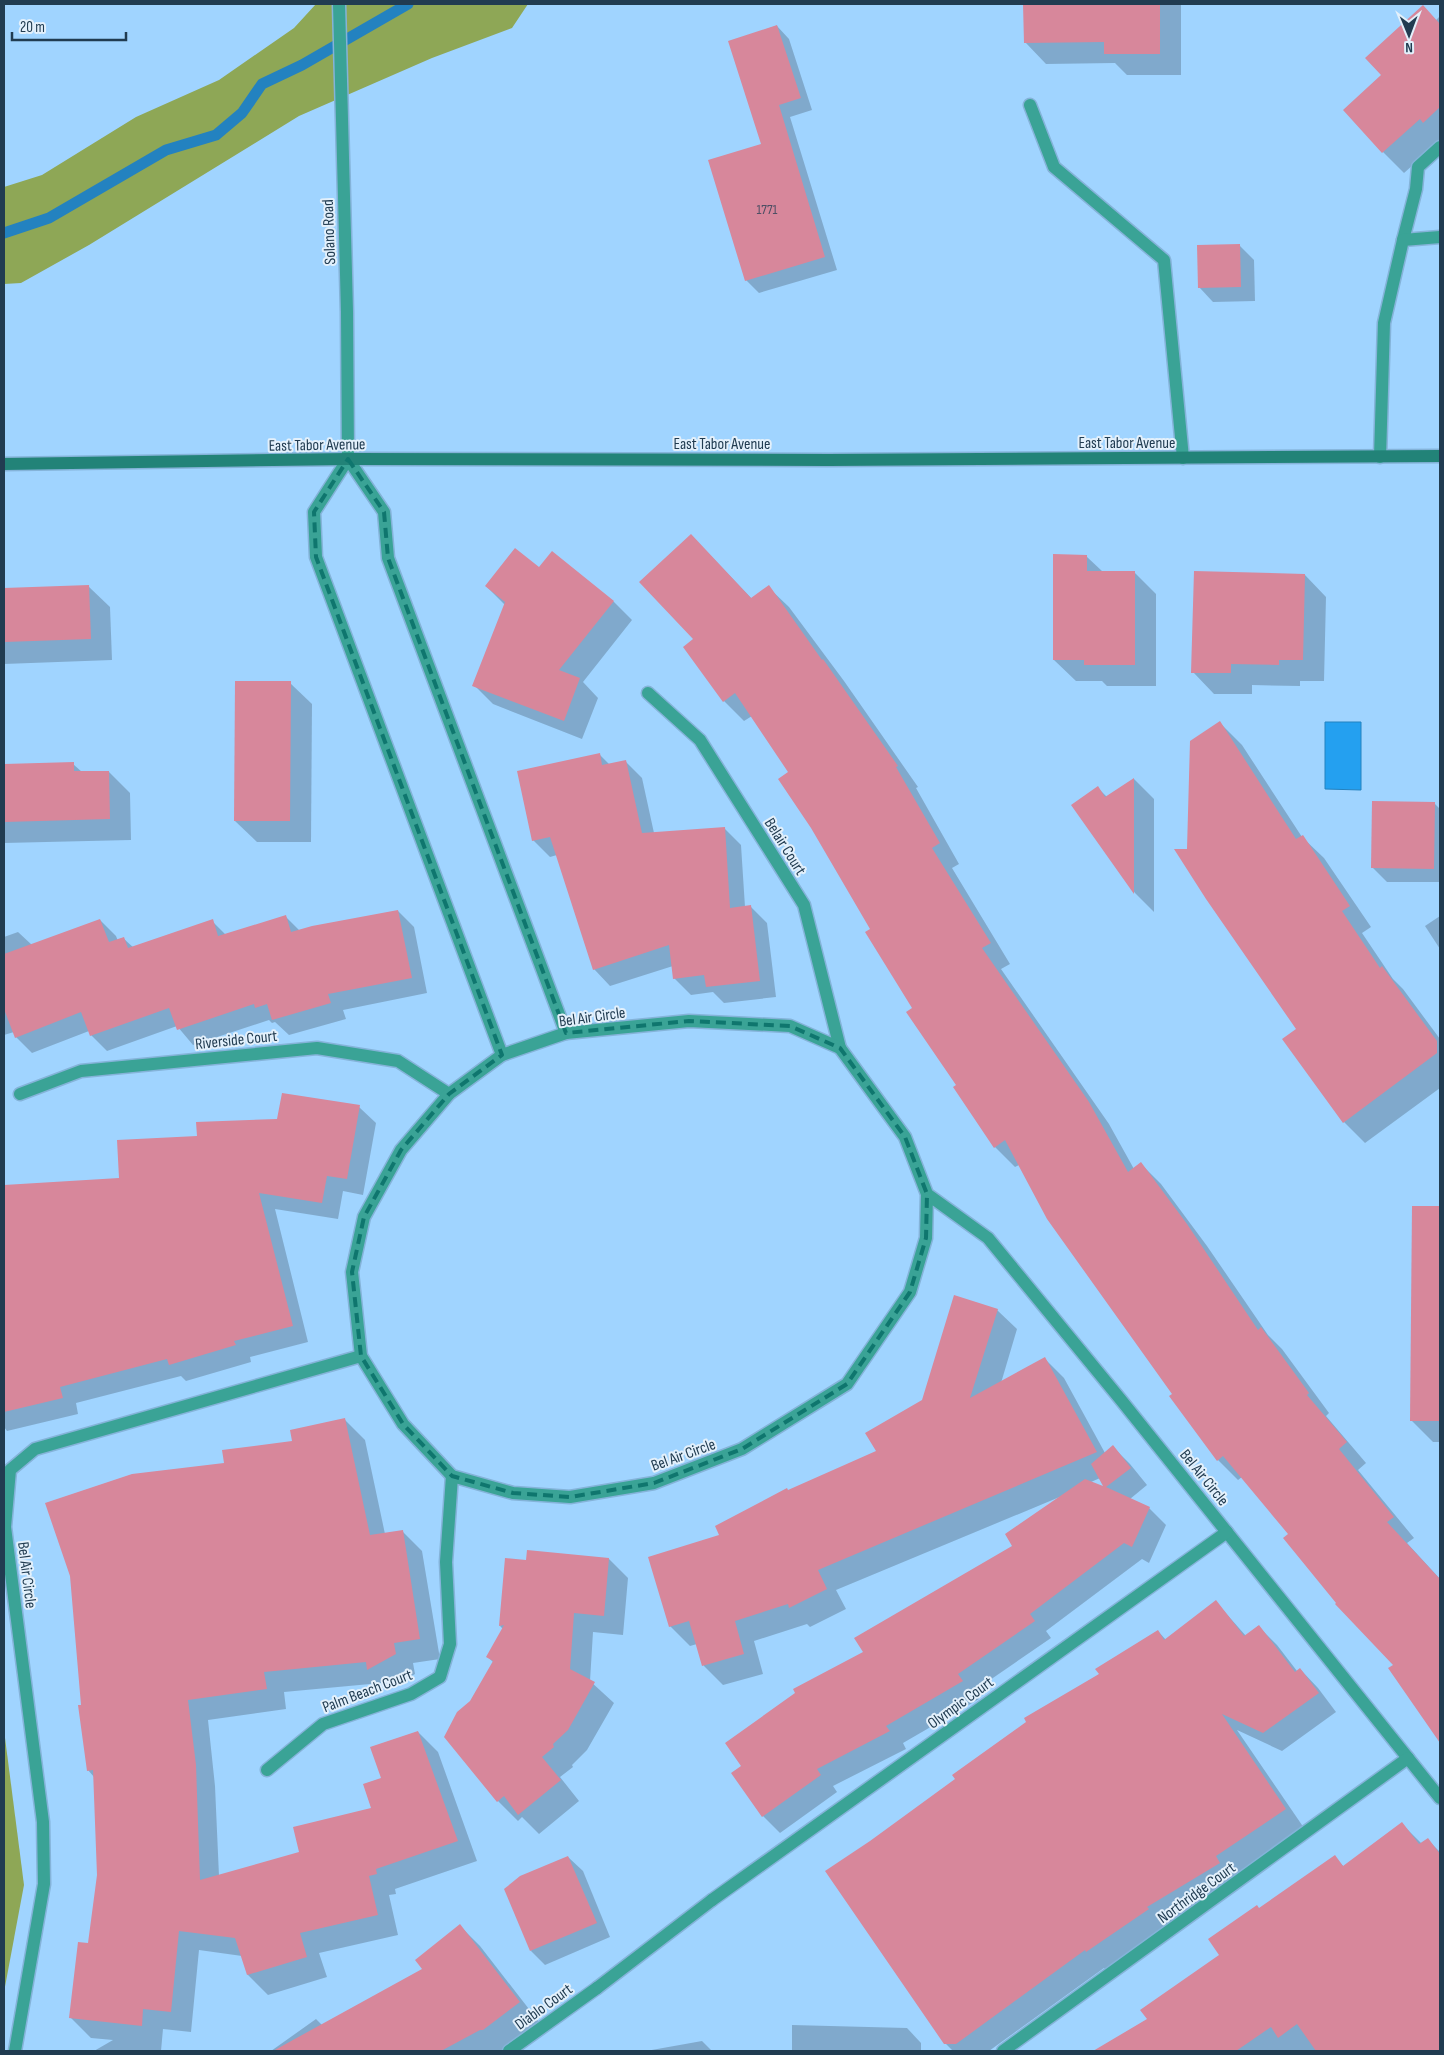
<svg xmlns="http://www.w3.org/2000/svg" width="1444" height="2055" font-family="'Sofia Sans Condensed',sans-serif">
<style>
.green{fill:#8ea756}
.water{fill:#24a0f0;stroke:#2382c0}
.shadow{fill:#0003;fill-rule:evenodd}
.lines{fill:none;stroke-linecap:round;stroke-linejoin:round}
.stream{stroke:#2382c0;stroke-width:11}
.building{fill:#d7879b}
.lane-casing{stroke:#84b3d9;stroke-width:15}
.street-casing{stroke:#84b3d9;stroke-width:15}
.secondary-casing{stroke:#84b3d9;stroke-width:15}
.lane{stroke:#3aa396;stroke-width:12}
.street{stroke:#3aa396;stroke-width:12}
.secondary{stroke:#228378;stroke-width:12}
.marked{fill:none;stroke:#0f766e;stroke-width:4;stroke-dasharray:10 6;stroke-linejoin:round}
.labels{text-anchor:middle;stroke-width:4;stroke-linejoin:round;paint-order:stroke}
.number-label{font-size:14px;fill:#4e4f64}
.street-label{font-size:16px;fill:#213c51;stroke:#e3f0fb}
</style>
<rect width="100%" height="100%" fill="#a0d4ff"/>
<g class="green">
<polygon points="316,4 528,4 512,28 432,58 299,116 89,245 21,283 4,284 4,187 42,175 136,117 219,80 294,28"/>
<polygon points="4,1730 24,1885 4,1992"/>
</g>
<polygon class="water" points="1325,722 1361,722 1361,790 1325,789"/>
<g class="shadow">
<polygon points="1024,4 1181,4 1181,75 1127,75 1115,63 1046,64 1025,42"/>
<polygon points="1440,16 1440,141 1404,173 1383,152 1383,75"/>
<polygon points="777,26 789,39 812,110 790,117 837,270 759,293 746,280"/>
<polygon points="1240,246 1254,260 1255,301 1213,302 1199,287"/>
<polygon points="691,535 752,599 768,587 789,607 844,681 918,787 916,788 959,864 952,868 1010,964 1001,969 1109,1124 1134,1169 1141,1164 1161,1184 1207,1246 1268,1335 1282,1349 1329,1413 1326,1416 1366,1463 1358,1470 1414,1538 1407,1543 1440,1579 1440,1737 1432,1729 1395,1665 1290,1534 1242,1477 1238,1480 1218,1460 1019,1165 1015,1167 995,1147 914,1009 789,772 752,716 744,721 724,701 695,640"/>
<polygon points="552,553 614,602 632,620 583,682 598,698 582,739 493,704 474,685 505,605 486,586 540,569"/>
<polygon points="1086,556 1103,572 1135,573 1156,594 1156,686 1107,686 1102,681 1076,681 1054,660"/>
<polygon points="1305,575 1326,597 1324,681 1300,681 1300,686 1252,685 1252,694 1214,694 1193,672"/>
<polygon points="88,586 110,607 112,660 4,664 4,589"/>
<polygon points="290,683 312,704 311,842 257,842 235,821"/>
<polygon points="1220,723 1242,745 1302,837 1324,858 1371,927 1362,933 1393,979 1403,989 1440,1039 1440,1088 1365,1143 1344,1122 1298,1029 1188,850"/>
<polygon points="599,754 610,765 626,762 642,778 654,833 724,828 741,845 745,907 751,907 767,923 776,997 724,1003 713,992 691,995 674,978 673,966 610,986 594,969 557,855 550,857 533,840"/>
<polygon points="73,764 82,772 109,772 130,793 131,840 4,843 4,766"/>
<polygon points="1134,779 1154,799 1154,912 1135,893 1073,806 1098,788 1107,797"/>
<polygon points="1434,803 1440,809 1440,882 1387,882 1372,867"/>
<polygon points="398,911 414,927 427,993 343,1010 346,1019 289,1035 275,1022 272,1023 269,1020 193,1045 177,1026 107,1051 91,1035 89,1031 32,1053 16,1037 14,1032 4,1035 4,937 18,932 32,945 100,920 116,936 118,941 124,939 134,948 212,921 226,935 286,917 300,931"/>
<polygon points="1440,916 1440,949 1425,926"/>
<polygon points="359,1107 376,1123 363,1195 343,1191 338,1219 275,1209 308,1342 250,1357 251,1362 186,1381 181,1376 76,1403 78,1414 7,1431 4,1427 4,1186 120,1179 198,1137 278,1120"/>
<polygon points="1413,1251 1440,1251 1440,1442 1433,1442 1412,1421"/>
<path d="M 997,1310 L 1017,1329 L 1001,1383 L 1045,1359 L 1064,1378 L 1105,1453 L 1113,1447 L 1130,1464 L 1147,1485 L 1130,1499 L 1149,1508 L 1166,1525 L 1149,1563 L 1142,1559 L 1046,1631 L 1051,1638 L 974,1691 L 979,1699 L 903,1743 L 906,1749 L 833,1786 L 837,1792 L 780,1833 L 763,1816 L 742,1766 L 1013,1547 L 1062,1496 L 836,1590 L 846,1609 L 810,1627 L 807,1624 L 754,1641 L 763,1674 L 723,1685 L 704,1666 L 697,1644 L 690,1646 L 670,1626 L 721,1536 L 788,1491 L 878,1452 L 923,1401 ZM 1100,1478 L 1106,1489 L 1091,1482 Z"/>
<polygon points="345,1420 365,1440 385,1534 402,1531 422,1551 440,1659 413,1663 415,1674 388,1689 381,1683 284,1692 286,1709 208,1720 215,1786 219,1876 300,1853 373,1809 382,1779 418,1732 438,1752 477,1861 395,1889 396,1894 389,1895 398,1935 319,1953 327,1977 268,1995 248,1975 242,1956 199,1950 191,2032 163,2029 161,2051 94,2051 113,2040 91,2038 71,2018 89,1945 98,1875 94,1777 88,1770 82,1706 225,1464 293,1443"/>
<polygon points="609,1559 628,1578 623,1635 593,1632 590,1681 614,1703 587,1750 572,1765 573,1767 560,1777 579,1801 539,1834 522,1817 518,1821 498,1801 445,1737 471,1702 494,1663 488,1657 503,1629 500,1626 527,1562"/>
<polygon points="1216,1602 1246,1636 1258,1626 1277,1645 1297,1671 1300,1669 1318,1688 1336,1712 1282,1751 1237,1730 1304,1828 1234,1875 1238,1881 1165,1926 1166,1928 1106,1970 1104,1968 989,2051 953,2051 945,2043 871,1842 1158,1631 1166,1640"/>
<polygon points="1402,1824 1422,1844 1428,1840 1440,1852 1440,2051 1096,2051 1148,2019 1221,1956 1259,1909 1335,1857 1344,1867"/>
<polygon points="568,1857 583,1871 610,1937 545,1965 531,1951"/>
<polygon points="460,1926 480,1946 539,2022 502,2051 271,2051 316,2019 322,2025 424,1969"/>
<polygon points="792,2025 907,2028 921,2043 921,2051 792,2051"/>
<polygon points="702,2041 712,2051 646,2051"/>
</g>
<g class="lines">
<polyline class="stream" points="4,233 49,218 166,150 216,135 242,113 262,84 302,65 408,4"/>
</g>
<g class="building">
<polygon points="1023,4 1160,4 1160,54 1104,54 1104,42 1024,43"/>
<polygon points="1423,5 1440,24 1440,107 1423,123 1420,119 1382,153 1343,110 1381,75 1365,58"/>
<polygon points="777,25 801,98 779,105 825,257 745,281 708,160 761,144 728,41"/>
<polygon points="1240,244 1241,287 1198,288 1197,245"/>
<polygon points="691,534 751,598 769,585 822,660 823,659 898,766 896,767 940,843 932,848 991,943 982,948 1089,1102 1128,1172 1141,1162 1187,1224 1258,1330 1261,1327 1309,1393 1307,1395 1347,1442 1339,1449 1394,1517 1387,1522 1440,1579 1440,1743 1388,1668 1393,1665 1335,1604 1336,1603 1283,1538 1288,1534 1223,1456 1217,1461 1169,1396 1172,1394 1047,1219 1005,1140 994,1148 953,1087 956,1085 906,1012 912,1008 865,932 870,929 811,828 778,779 788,772 735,693 723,702 683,647 693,639 639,582"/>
<polygon points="515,548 539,567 552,551 614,601 559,670 580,678 564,721 472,686 505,602 485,586"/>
<polygon points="1053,554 1087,555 1087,571 1135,571 1135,665 1084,665 1084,660 1053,660"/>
<polygon points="1194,571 1305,574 1303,660 1279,660 1279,665 1231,664 1231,673 1191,673"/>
<polygon points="89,585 91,639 4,642 4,588"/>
<polygon points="235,681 291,681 290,821 234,821"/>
<polygon points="1220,721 1296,839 1303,835 1350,906 1342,911 1380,968 1382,966 1437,1041 1437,1053 1343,1123 1282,1039 1296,1029 1206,899 1174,849 1187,849 1190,741"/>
<polygon points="600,753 602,765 626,760 642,833 725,827 730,908 751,905 760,981 706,987 704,975 673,979 669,945 593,970 550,837 532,841 517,771"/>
<polygon points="74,762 74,771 109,771 110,819 4,822 4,764"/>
<polygon points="1134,778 1134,894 1071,805 1098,786 1105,797"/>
<polygon points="1372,801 1435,802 1434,869 1371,868"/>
<polygon points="398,910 412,978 328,994 331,1003 272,1020 267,1004 255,1008 254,1004 177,1030 169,1008 90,1036 81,1012 15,1038 4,1009 4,954 100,919 109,942 124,937 128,948 213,919 218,936 286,915 291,932 312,926"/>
<polygon points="282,1093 360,1105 347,1179 327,1176 322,1203 259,1193 293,1326 234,1341 236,1345 169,1365 167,1359 60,1387 63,1398 4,1412 4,1185 119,1178 117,1140 197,1136 196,1122 277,1119"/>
<polygon points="1412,1206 1440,1206 1440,1421 1410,1421"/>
<polygon points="954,1295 998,1309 970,1398 1045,1357 1097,1452 818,1570 827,1589 789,1608 788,1604 735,1621 744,1654 702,1666 689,1621 669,1627 648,1557 719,1535 715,1526 787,1488 788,1490 876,1451 865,1433 922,1400"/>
<polygon points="345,1418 370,1535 403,1530 420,1639 394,1643 396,1654 367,1670 366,1662 264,1672 267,1689 188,1700 196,1765 200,1880 299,1852 293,1827 371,1808 363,1784 381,1778 370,1747 418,1731 458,1841 376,1869 377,1874 369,1876 378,1915 300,1933 307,1957 247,1975 235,1938 179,1931 171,2012 143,2009 142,2026 69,2018 78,1942 88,1943 97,1875 93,1770 87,1771 78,1705 81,1705 70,1576 45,1503 132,1474 224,1463 222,1450 292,1441 290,1430"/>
<polygon points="1113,1445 1131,1468 1106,1487 1150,1507 1132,1547 1124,1543 1030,1614 1035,1621 958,1674 963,1681 886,1726 890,1731 817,1769 821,1775 762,1817 731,1773 741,1766 725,1743 795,1693 793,1689 863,1652 854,1638 1012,1546 1005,1534 1085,1479 1103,1486 1091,1464"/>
<polygon points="527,1550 609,1558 604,1616 574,1613 570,1669 595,1682 568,1730 553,1744 554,1747 542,1757 561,1780 518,1815 504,1796 497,1802 444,1737 457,1712 470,1701 493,1661 486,1657 504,1625 499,1626 505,1558 526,1560"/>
<polygon points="1216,1600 1244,1636 1259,1625 1295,1672 1300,1668 1319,1693 1263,1733 1222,1714 1286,1809 1216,1856 1220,1863 1147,1907 1149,1909 1086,1952 1085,1950 956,2044 944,2044 825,1871 870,1841 955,1779 952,1775 1026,1722 1024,1718 1099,1674 1095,1669 1158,1630 1164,1640"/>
<polygon points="1402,1822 1419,1844 1428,1838 1440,1854 1440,2051 1316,2051 1297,2024 1278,2038 1271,2027 1236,2051 1093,2051 1147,2019 1140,2010 1219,1955 1208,1939 1257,1905 1259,1908 1335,1855 1343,1866"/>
<polygon points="568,1856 597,1923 530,1951 504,1889 520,1876"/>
<polygon points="460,1924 520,2002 483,2030 480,2030 441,2051 273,2051 422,1969 415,1960"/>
</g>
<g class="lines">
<g class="lane-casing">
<g id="lane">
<polyline points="1030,105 1054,167 1164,260 1183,458"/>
<polyline points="1403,240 1416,189 1418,167 1440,147"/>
<polyline points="1380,457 1384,323 1403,240 1440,237"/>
<polyline points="597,1988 712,1900"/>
</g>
</g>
<g class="street-casing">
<g id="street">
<polyline points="339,4 347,312 348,459"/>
<polyline points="348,459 314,512 316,557 502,1055"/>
<polyline points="348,459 384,512 388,558 566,1033"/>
<polyline points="648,693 700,740 804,905 840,1048"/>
<polyline points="20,1094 81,1071 317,1048 398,1061 449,1094"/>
<polyline points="927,1194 926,1238 910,1292 847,1384 742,1449 654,1483 570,1497 513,1493 452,1476 403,1424 361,1356 352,1272 364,1217 401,1150 449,1094 502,1055 566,1033 689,1021 790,1026 840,1048 905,1137 927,1194 988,1238 1121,1400 1440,1798"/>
<polyline points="267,1770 323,1724 411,1694 440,1677 450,1644 446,1562 452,1476"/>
<polyline points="712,1900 1227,1532"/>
<polyline points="15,2051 44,1884 43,1822 5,1527 10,1470 35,1449 361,1356"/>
<polyline points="509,2051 597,1988"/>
<polyline points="1003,2051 1408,1758"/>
</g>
</g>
<g class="secondary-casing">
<polyline id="secondary" points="4,464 348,459 829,460 1440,456"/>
</g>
<use href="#lane" class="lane"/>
<use href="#street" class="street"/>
<use href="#secondary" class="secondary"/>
</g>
<path class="marked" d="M 348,459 L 384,512 L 388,558 L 566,1033 L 689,1021 L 790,1026 L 840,1048 L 905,1137 L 927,1194 L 926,1238 L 910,1292 L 847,1384 L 742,1449 L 654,1483 L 570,1497 L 513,1493 L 452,1476 L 403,1424 L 361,1356 L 352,1272 L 364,1217 L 401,1150 L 449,1094 L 502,1055 L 316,557 L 314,512 Z"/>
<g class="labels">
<g class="number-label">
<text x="767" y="214">1771</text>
</g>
<g class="street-label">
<text transform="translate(328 232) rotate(-92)" y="6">Solano Road</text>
<text x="1127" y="448">East Tabor Avenue</text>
<text x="722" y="449">East Tabor Avenue</text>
<text transform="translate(317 444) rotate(-1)" y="6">East Tabor Avenue</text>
<text transform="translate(786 846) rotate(58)" y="6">Belair Court</text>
<text transform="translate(592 1016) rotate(-8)" y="6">Bel Air Circle</text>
<text transform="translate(236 1039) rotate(-6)" y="6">Riverside Court</text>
<text transform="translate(683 1454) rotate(-20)" y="6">Bel Air Circle</text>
<text transform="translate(1205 1477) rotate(51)" y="6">Bel Air Circle</text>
<text transform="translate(28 1575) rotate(83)" y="6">Bel Air Circle</text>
<text transform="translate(367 1690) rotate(-21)" y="6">Palm Beach Court</text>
<text transform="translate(960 1702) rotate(-36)" y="6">Olympic Court</text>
<text transform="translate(1196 1892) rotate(-36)" y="6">Northridge Court</text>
<text transform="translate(543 2006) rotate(-36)" y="6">Diablo Court</text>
</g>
</g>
<rect width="1444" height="2055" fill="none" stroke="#213c51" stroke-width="10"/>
<g transform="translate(1409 35) rotate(179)" stroke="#e3f0fb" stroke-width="4" paint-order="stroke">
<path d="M0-4L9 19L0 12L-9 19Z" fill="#213c51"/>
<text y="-8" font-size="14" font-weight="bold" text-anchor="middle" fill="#213c51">N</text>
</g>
<path d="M12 32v8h114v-8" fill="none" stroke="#213c51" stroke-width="2.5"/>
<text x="20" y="32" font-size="15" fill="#213c51" stroke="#e3f0fb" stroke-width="4" paint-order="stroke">20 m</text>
</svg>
